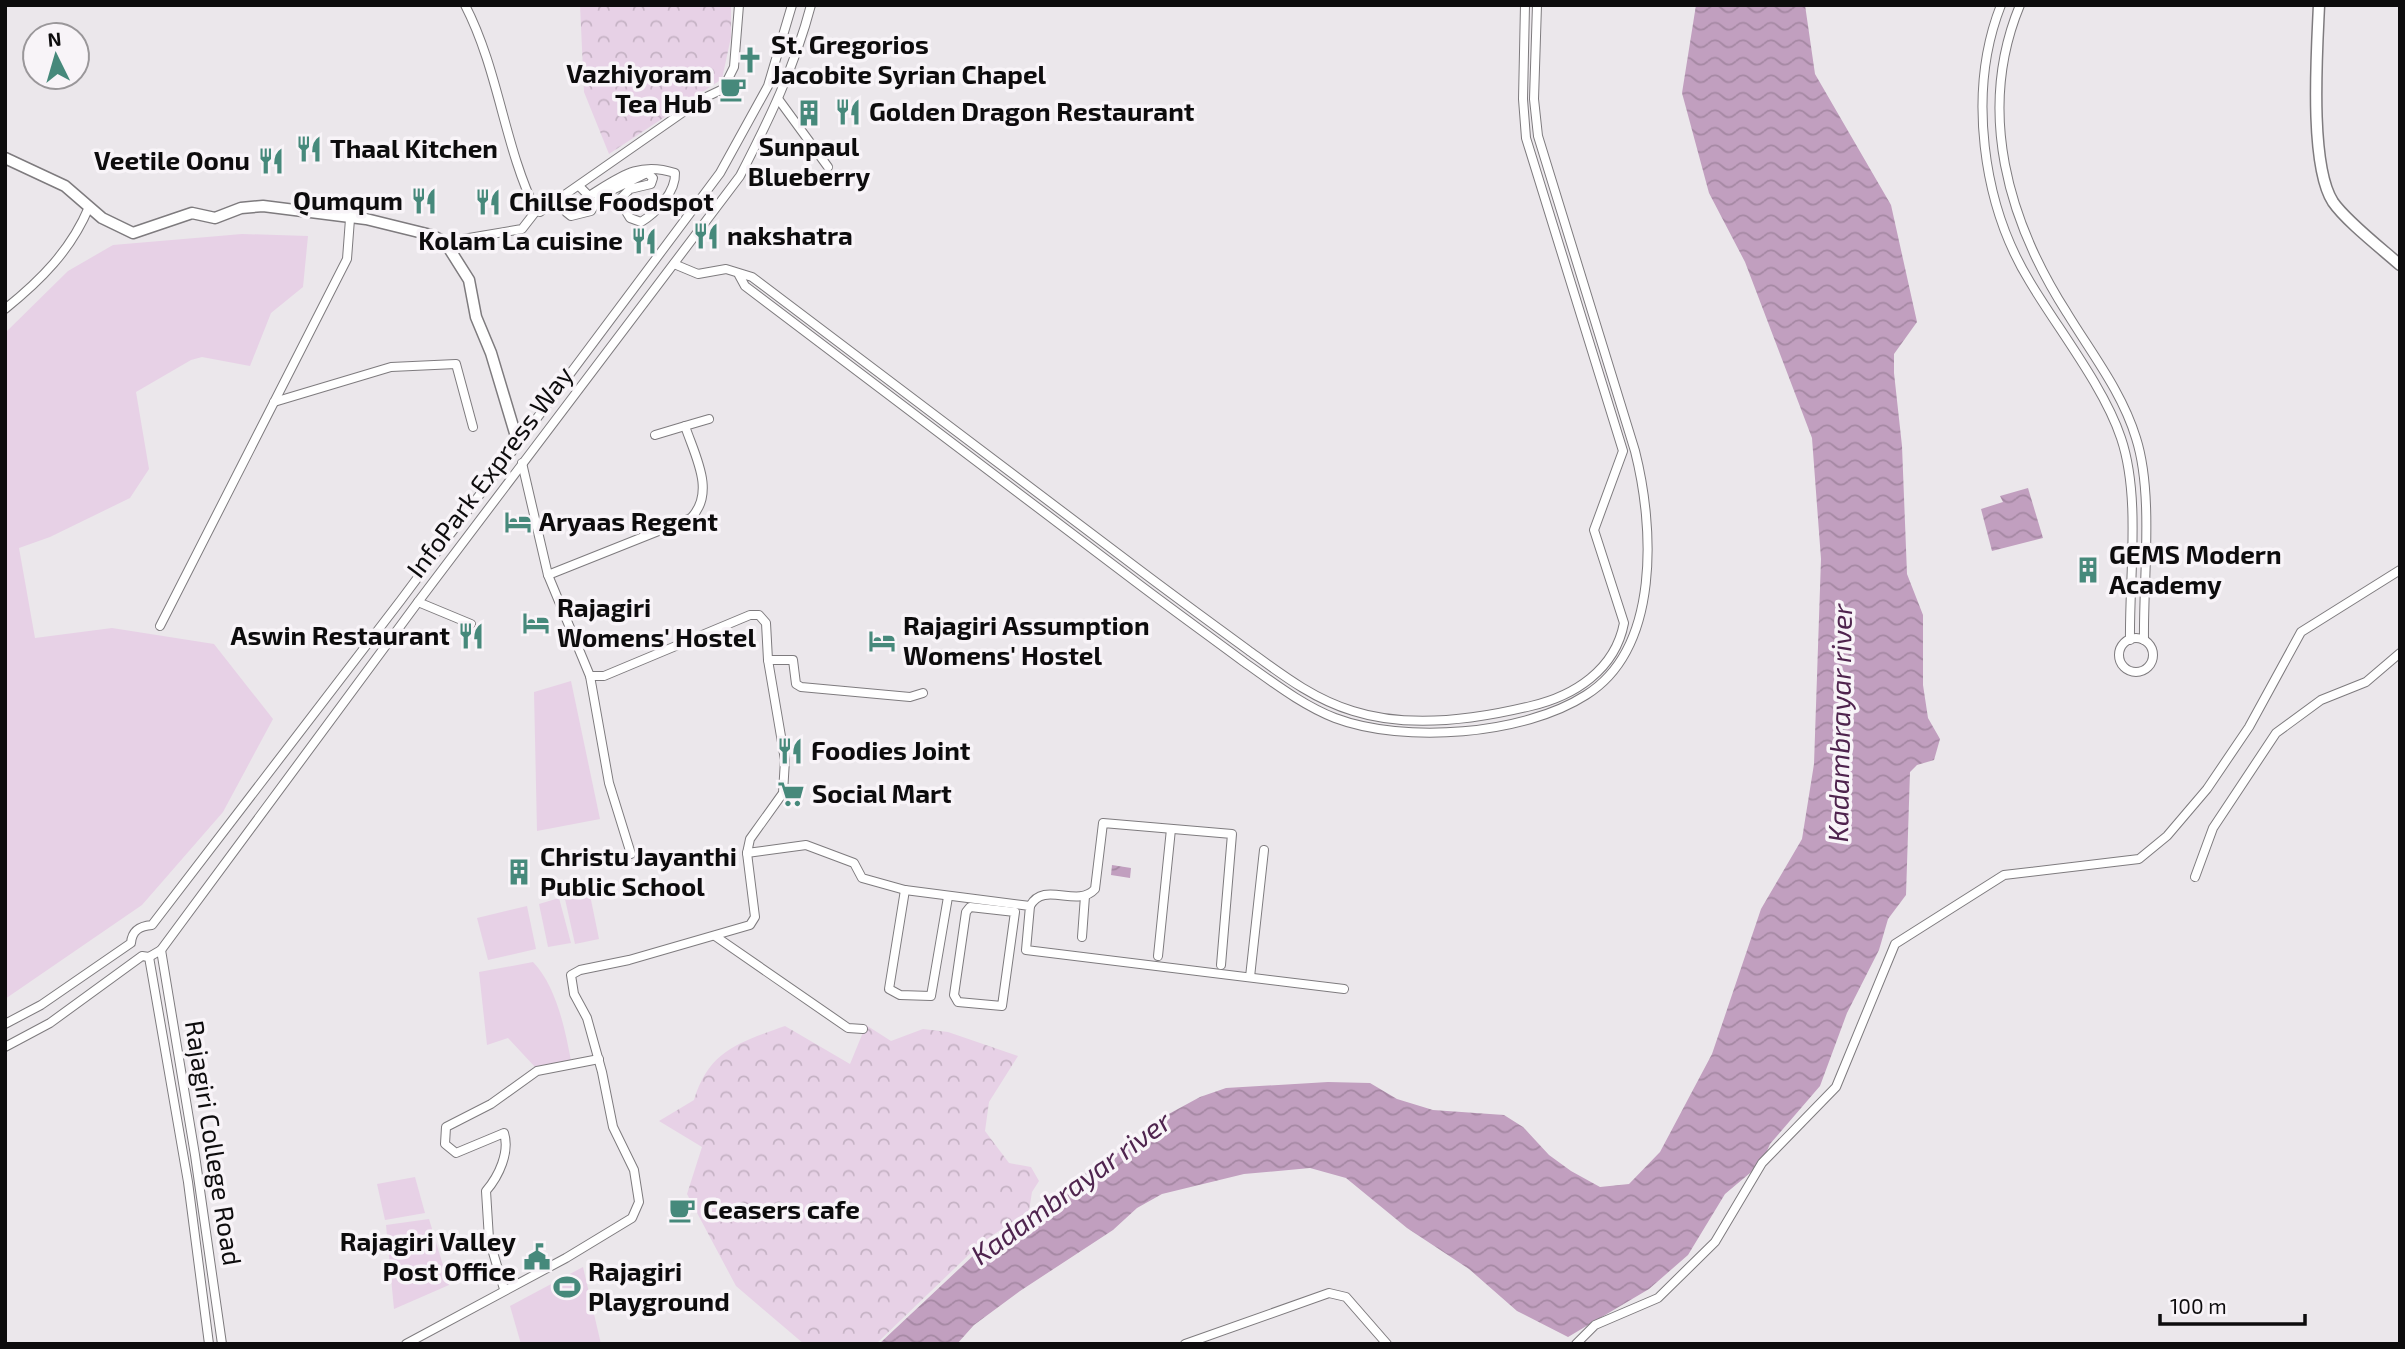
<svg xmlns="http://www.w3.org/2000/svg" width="2405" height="1349" font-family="'Exo 2',sans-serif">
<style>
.grass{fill:#e7d1e6}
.forest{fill:url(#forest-crowns)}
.water{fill:url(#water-waves)}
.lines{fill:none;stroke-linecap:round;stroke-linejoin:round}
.street-casing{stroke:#7e7b7e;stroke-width:10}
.secondary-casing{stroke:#7e7b7e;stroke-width:13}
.street{stroke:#fff;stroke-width:8}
.secondary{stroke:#fff;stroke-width:10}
.labels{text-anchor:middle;stroke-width:7;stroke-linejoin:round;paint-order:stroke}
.poi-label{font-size:26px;font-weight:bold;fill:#0d0c0d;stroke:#f8f4f8;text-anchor:start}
.street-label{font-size:26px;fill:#0d0c0d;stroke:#f8f4f8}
.water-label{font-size:28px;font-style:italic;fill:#4f244e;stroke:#f8f4f8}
</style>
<defs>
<pattern id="forest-crowns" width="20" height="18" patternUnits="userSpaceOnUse" patternTransform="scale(1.75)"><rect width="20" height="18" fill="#e7d1e6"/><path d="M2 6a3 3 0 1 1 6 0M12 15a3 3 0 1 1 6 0" fill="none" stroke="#c5b2c4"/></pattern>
<pattern id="water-waves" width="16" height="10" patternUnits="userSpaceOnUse" patternTransform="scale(1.75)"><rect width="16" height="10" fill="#c19fbf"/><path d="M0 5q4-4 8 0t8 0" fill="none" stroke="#a588a3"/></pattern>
</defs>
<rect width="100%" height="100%" fill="#ebe7eb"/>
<g class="grass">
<polygon points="242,234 308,236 303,287 271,313 250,366 202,357 191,360 136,392 149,469 130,498 50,537 19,548 35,638 112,628 214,644 273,719 223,812 142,905 5,999 5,333 68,271 113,245"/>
<polygon points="571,681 600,819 537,831 534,692"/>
<polygon points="590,895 599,939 575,944 565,899"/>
<polygon points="559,898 571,943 548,947 539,904"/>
<polygon points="527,906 536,949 488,960 477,918"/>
<path d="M 533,962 C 556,986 565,1028 571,1061 L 535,1067 L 508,1038 L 487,1045 L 479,972 Z"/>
<polygon points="415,1177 425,1213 385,1220 377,1184"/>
<polygon points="429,1219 449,1285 394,1309 386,1225"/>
<polygon points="583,1267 601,1344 521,1344 510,1306"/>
</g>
<g class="forest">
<polygon points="580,5 731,5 731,37 722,79 609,154 584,92"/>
<path d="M 866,1025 L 891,1041 L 923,1029 L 948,1032 L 1018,1056 L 989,1102 L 985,1131 L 1009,1163 L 1031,1167 L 1039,1181 L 1032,1192 L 1029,1211 L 981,1243 L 876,1344 L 804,1344 L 736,1286 L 687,1194 L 702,1147 L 659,1121 L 694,1100 C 709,1050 740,1042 785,1026 L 850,1064 Z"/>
</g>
<g class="water">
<polygon points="1696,5 1805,5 1815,74 1891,205 1917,322 1894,354 1894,373 1902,446 1907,574 1923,615 1923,685 1928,718 1940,739 1934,760 1917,765 1910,772 1906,895 1888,919 1879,950 1847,1013 1820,1086 1770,1144 1762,1163 1725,1194 1688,1255 1649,1289 1568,1337 1517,1311 1469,1269 1407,1228 1346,1178 1310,1168 1244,1174 1162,1194 1137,1208 1113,1230 1020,1291 974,1325 957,1344 879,1344 991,1239 1048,1207 1066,1186 1121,1151 1165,1116 1200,1097 1226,1088 1328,1082 1370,1083 1397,1099 1433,1110 1504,1115 1523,1127 1549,1155 1571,1171 1600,1187 1629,1184 1660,1152 1712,1054 1761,909 1802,839 1814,764 1821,559 1812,438 1745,262 1709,193 1682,93"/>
<polygon points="2028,488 2043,538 1992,551 1981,509 2003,502 2000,496"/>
<polygon points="1112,865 1131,868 1130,878 1111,875"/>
</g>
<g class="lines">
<g class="street-casing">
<g id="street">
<path d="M 465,5 C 499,71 504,146 536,211 L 540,212 L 702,99 L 723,89 L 734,67 L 739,5"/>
<path d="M 2001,5 C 1967,91 1982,204 2030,282 C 2058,329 2104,387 2121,438 C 2141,497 2129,578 2130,640"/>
<path d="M 2020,5 C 1976,111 2008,221 2067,313 C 2092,354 2122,392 2136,438 C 2154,494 2143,580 2144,640"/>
<polyline points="779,100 828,167"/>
<path d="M 580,187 L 589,196 C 620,177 638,161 675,173 C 676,192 656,213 641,222 L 630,218 L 619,200 L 630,189 L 651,184 L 653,178 L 647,173 L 600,196 L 591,211 L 571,216 L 566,212 L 589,196"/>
<polyline points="445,242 522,229 536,211"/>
<path d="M 674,264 L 698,274 L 726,269 L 752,277 C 880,374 1009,471 1137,568 C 1174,596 1211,623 1248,650 C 1281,674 1313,699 1353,711 C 1409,729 1474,720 1531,706 C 1574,696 1615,670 1624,623 L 1594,530 L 1623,451 L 1526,138 L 1523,99 L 1525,5"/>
<path d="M 739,275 L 745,286 C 872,383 1000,479 1128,576 C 1166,605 1205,633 1244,662 C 1274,683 1302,705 1335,718 C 1404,744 1524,735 1586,695 C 1661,648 1654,526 1635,451 L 1538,136 L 1534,99 L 1537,5"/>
<path d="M 5,309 C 41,280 71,250 89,207"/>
<polyline points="274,402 391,367 456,364 473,427"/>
<polyline points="655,435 685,426"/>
<polyline points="522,463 548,575 590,676 604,676 750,615 759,615 766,623 768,660 785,760 783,793 750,839 747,853 806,845 854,863 862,878 905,890 1030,906 1026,950 1344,989"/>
<path d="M 548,575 L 691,518 C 716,492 695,456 685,426 L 709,419"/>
<polyline points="418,602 471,624"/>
<polyline points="160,626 347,259 350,219"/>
<circle cx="2136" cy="655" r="17"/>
<polyline points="768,660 793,660 796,684 801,687 910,697 923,693"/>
<polyline points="590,676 609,783 631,854"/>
<polyline points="2195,877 2213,828 2276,733 2321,700 2366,682 2400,653"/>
<polyline points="905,890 889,989 900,995 931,996 948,897"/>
<path d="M 1030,906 C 1044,880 1077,909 1095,889 L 1103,823 L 1232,834 L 1221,965"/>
<polygon points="970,907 1015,912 1002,1006 958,1002 954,995 966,912"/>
<polyline points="715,936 848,1028 863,1029"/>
<polyline points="1082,937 1085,896"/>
<polyline points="161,950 195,1155 222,1344"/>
<polyline points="1158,956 1171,829"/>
<polyline points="149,957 188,1182 209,1344"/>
<polyline points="1250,977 1264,850"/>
<path d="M 5,1024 L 41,1005 L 131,943 C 132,930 140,926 152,925 L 401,600 L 720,173 L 768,86 L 792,5"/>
<path d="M 5,1047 L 50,1023 L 142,956 L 149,957 L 161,950 L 418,602 L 740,176 C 769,120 795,66 811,5"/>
<path d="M 504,1289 L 489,1239 L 486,1191 C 499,1176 510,1152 504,1133 L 456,1153 L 445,1144 L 446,1127 L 491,1104 L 537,1071 L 599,1059"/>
<polyline points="406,1344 566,1258 632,1218 639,1202 634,1170 613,1127 602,1072 587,1018 574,994 571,975 580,970 629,960 750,925 755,917 747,853"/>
<polyline points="1185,1344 1329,1293 1346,1297 1387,1344"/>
<polyline points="1576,1344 1595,1325 1658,1298 1715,1242 1762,1163 1836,1087 1895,944 2004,875 2139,859 2167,836 2207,789 2249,727 2301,632 2400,570"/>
</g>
</g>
<g class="secondary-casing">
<g id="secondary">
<path d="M 2319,5 C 2317,51 2309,165 2333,202 C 2346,221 2382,249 2400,265"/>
<polyline points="5,158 65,186 102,218 133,233 192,213 215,218 241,208 263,206 366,219 431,235 445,242 469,280 476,317 491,353 518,443"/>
</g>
</g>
<use href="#street" class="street"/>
<use href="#secondary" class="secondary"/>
</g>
<defs>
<g id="church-bare" transform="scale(2.1)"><path d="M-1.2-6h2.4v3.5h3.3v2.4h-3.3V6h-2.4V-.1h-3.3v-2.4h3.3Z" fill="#46897b" stroke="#f8f4f8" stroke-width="2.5" paint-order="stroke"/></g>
<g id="cafe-bare" transform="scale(2.1)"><path d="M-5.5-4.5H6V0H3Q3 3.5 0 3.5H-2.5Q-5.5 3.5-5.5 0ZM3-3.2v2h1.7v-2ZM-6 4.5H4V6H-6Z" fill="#46897b" stroke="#f8f4f8" stroke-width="2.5" paint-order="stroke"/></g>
<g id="restaurant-bare" transform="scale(2.1)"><path d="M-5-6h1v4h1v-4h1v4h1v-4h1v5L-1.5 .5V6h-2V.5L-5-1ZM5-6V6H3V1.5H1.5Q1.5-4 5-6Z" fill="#46897b" stroke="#f8f4f8" stroke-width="2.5" paint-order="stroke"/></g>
<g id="building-bare" transform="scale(2.1)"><path d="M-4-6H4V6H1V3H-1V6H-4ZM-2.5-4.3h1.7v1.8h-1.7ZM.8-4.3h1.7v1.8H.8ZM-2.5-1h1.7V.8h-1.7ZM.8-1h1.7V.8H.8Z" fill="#46897b" stroke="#f8f4f8" stroke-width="2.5" paint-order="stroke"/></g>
<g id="hotel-bare" transform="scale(2.1)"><path d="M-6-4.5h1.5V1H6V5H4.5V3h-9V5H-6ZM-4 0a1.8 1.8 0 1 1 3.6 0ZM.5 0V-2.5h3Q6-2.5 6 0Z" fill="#46897b" stroke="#f8f4f8" stroke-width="2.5" paint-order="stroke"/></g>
<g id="supermarket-bare" transform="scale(2.1)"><path d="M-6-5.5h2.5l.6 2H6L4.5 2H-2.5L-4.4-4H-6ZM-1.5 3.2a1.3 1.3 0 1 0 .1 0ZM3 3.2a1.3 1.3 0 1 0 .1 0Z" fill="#46897b" stroke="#f8f4f8" stroke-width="2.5" paint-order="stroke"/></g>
<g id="civic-bare" transform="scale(2.1)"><path d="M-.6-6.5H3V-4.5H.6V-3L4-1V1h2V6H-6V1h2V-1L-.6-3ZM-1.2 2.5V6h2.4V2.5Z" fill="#46897b" stroke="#f8f4f8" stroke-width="2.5" paint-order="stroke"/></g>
<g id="stadium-bare" transform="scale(2.1)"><path d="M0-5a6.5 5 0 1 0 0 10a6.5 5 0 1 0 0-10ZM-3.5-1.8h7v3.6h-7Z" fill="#46897b" stroke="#f8f4f8" stroke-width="2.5" paint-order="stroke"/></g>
</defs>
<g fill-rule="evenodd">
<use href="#church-bare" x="750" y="60"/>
<use href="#cafe-bare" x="733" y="89"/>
<use href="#restaurant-bare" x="848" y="112"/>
<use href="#building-bare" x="809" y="113"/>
<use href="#restaurant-bare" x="309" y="149"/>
<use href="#restaurant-bare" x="271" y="161"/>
<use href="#restaurant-bare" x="424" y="201"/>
<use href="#restaurant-bare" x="488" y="202"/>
<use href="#restaurant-bare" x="706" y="236"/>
<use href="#restaurant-bare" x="644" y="241"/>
<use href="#hotel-bare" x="518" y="522"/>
<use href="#building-bare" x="2088" y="570"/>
<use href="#hotel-bare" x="536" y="623"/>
<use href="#restaurant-bare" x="471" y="636"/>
<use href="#hotel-bare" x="882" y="641"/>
<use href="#restaurant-bare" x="790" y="751"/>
<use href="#supermarket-bare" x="791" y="794"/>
<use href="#building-bare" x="519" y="872"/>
<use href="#cafe-bare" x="682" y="1210"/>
<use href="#civic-bare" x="537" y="1257"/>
<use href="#stadium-bare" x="567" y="1287"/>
</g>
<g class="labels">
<g class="poi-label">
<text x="771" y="54">St. Gregorios<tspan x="771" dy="30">Jacobite Syrian Chapel</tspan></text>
<text x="712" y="83" text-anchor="end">Vazhiyoram<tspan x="712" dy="30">Tea Hub</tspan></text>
<text x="869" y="121">Golden Dragon Restaurant</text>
<text x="809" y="156" text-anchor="middle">Sunpaul<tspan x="809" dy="30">Blueberry</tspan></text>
<text x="330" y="158">Thaal Kitchen</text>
<text x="250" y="170" text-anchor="end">Veetile Oonu</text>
<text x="403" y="210" text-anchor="end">Qumqum</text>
<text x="509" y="211">Chillse Foodspot</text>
<text x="727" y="245">nakshatra</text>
<text x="623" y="250" text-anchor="end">Kolam La cuisine</text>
<text x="539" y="531">Aryaas Regent</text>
<text x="2109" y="564">GEMS Modern<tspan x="2109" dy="30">Academy</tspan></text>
<text x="557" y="617">Rajagiri<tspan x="557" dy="30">Womens' Hostel</tspan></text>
<text x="903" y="635">Rajagiri Assumption<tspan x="903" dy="30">Womens' Hostel</tspan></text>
<text x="450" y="645" text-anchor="end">Aswin Restaurant</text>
<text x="811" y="760">Foodies Joint</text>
<text x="812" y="803">Social Mart</text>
<text x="540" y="866">Christu Jayanthi<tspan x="540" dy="30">Public School</tspan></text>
<text x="703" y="1219">Ceasers cafe</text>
<text x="516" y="1251" text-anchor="end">Rajagiri Valley<tspan x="516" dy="30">Post Office</tspan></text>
<text x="588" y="1281">Rajagiri<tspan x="588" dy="30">Playground</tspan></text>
</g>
<g class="street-label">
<text transform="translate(490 472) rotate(-53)" y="9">InfoPark Express Way</text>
<text transform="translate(213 1143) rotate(81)" y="9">Rajagiri College Road</text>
</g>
<g class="water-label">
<text transform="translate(1840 723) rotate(-89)" y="10">Kadambrayar river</text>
<text transform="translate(1071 1188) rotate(-36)" y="10">Kadambrayar river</text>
</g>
</g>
<rect width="2405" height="1349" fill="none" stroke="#0d0c0d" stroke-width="14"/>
<g transform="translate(56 56) rotate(355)"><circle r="33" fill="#f8f4f8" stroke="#9a979a" stroke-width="2"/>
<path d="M0-5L12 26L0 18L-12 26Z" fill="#46897b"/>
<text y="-10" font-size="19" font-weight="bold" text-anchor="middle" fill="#0d0c0d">N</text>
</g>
<path d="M2160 1314v10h145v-10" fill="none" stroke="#0d0c0d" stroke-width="3.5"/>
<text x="2170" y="1314" font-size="21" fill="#0d0c0d" stroke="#f8f4f8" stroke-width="5" paint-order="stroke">100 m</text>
</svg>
